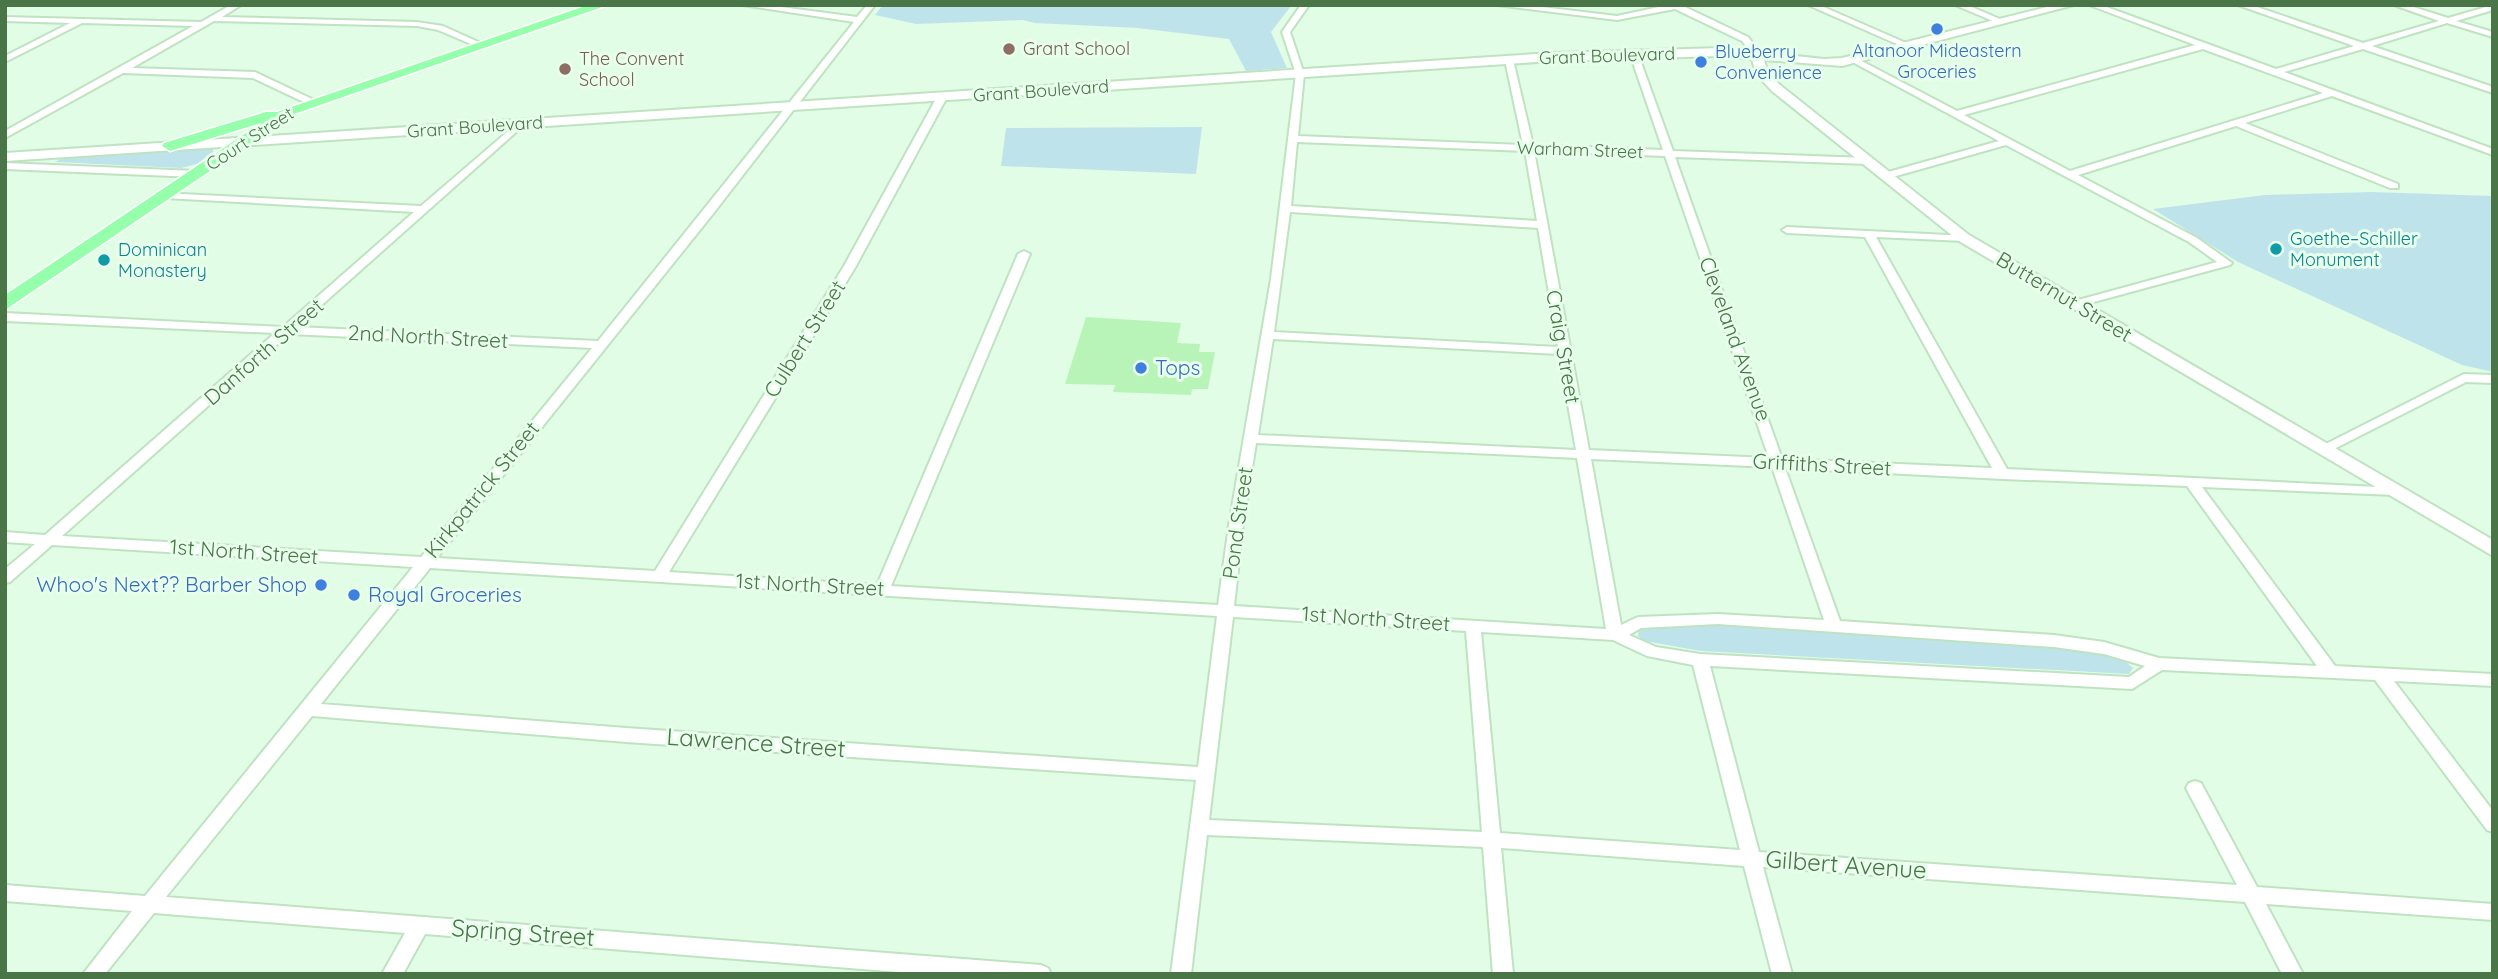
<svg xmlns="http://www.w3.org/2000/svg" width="2498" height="979" font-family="Quicksand,sans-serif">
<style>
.green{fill:#bfe3eb}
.building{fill:#b8f4b7}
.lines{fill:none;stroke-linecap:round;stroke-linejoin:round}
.minor-casing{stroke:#bfe3c1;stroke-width:4}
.tertiary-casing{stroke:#bfe3c1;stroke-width:4}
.primary-casing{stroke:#fff;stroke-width:3}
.minor{fill:#fff;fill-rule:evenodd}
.tertiary{fill:#fff;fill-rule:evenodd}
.primary{fill:#96ffac;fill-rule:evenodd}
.shop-dot{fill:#3f7fe0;stroke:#e8ffec;stroke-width:2.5}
.education-dot{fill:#8d6e63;stroke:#e8ffec;stroke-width:2.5}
.culture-dot{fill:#0f9aa8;stroke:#e8ffec;stroke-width:2.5}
.labels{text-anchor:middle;stroke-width:6;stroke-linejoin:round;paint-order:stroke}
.far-education-label{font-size:18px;fill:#785e54;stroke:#e8ffec;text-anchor:start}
.far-shop-label{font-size:18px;fill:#366cbe;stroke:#e8ffec}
.far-street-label{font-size:18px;fill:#497547;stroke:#e8ffec}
.far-culture-label{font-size:18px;fill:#0d838f;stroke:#e8ffec;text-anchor:start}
.street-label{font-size:21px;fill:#497547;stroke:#e8ffec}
.shop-label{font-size:21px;fill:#366cbe;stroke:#e8ffec;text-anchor:start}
.near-street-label{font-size:24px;fill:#497547;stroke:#e8ffec}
</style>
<rect width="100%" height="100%" fill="#e1fde6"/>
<g class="green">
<polygon points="883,5 1285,5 1291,6 1271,32 1287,68 1246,71 1229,39 1138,28 1035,23 1023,20 916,24 875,15"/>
<polygon points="1202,127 1196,174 1001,166 1006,128"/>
<polygon points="209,147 213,148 213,152 197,164 181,168 55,162 65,157"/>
<polygon points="2371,192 2493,196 2493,372 2462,365 2238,262 2153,209 2265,195"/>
<polygon points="1706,624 1999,641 2086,650 2120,657 2133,668 2129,674 1701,651 1644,641 1638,636 1639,630 1648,627"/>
</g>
<polygon class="building" points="1086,317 1181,323 1177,343 1200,344 1199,352 1215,352 1208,389 1192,389 1191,395 1113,392 1115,385 1065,384"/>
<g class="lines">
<g class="minor-casing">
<g id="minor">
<polygon points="231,5 241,5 222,17 417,22 443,26 485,45 478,47 438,30 417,26 214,21 132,68 255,72 314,100 314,104 308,104 253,78 123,73 5,138 5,131 193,26 82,23 5,62 5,56 70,23 5,21 5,17 201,22"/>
<path d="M 742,5 L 766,5 L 857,17 L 867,5 L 875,5 L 712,215 L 437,558 L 655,571 L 844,266 L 937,97 L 942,94 L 947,97 L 856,266 L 669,572 L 877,585 L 1018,254 L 1024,251 L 1030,254 L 891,586 L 1218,605 L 1229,525 L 1271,279 L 1296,74 L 1282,32 L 1301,5 L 1309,5 L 1290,32 L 1304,74 L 1298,136 L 1523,145 L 1505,60 L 1509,57 L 1513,60 L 1533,145 L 1663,150 L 1630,54 L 1634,51 L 1638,54 L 1673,151 L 1867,158 L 1872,161 L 1867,164 L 1675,157 L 1782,459 L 1992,468 L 1865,237 L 1787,233 L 1782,230 L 1787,227 L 1968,236 L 1968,240 L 1964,241 L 1876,237 L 2007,469 L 2399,488 L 2401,491 L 2399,494 L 2394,495 L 2202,487 L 2335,666 L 2493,674 L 2493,686 L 2394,681 L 2493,811 L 2493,832 L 2487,830 L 2375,680 L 2162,670 L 2132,689 L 1710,666 L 1759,852 L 2237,885 L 2186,788 L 2189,783 L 2195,781 L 2201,783 L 2257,887 L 2493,904 L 2493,920 L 2266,904 L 2303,974 L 2282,974 L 2245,902 L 1763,867 L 1792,974 L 1772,974 L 1744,866 L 1501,848 L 1513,974 L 1493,974 L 1483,847 L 1207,835 L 1191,974 L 1171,974 L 1196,780 L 626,742 L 312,716 L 166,897 L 1041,965 L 1048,968 L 1051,974 L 924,974 L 425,934 L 403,974 L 382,974 L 405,933 L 154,913 L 105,974 L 83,974 L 132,911 L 5,901 L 5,885 L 145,896 L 413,567 L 52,545 L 10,582 L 5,583 L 5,569 L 35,544 L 5,542 L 5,532 L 45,535 L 275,333 L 5,321 L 5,313 L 283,327 L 414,212 L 165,198 L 160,195 L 161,193 L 421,206 L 520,121 L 525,124 L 523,126 L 297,327 L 598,341 L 854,22 ZM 1297,142 L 1525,151 L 1537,221 L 1291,206 ZM 1534,151 L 1665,156 L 1769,458 L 1589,450 ZM 1290,212 L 1538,228 L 1558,347 L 1274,332 ZM 289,334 L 592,348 L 421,557 L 62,536 ZM 1273,339 L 1559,354 L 1576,450 L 1258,435 ZM 1256,443 L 1577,458 L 1606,629 L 1234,606 L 1243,525 ZM 1591,459 L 1772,467 L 1824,620 L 1718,614 L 1638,617 L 1621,625 ZM 1785,468 L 2003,479 L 2187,486 L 2317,666 L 2159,658 L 2104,642 L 2054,635 L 1840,621 ZM 430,568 L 1217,616 L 1198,767 L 626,728 L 321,704 ZM 1233,617 L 1466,631 L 1482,832 L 1209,820 ZM 1718,624 L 2054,647 L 2104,654 L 2145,666 L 2129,677 L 1700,654 L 1656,647 L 1629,635 L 1641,628 ZM 1481,632 L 1613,640 L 1647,656 L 1693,665 L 1740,850 L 1500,833 Z"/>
<polygon points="1497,5 1525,5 1617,16 1668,5 1681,5 1748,37 1762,55 1755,57 1742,41 1675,9 1617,20"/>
<polygon points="1808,5 1819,5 1913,46 1906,48"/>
<polygon points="1955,5 1967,5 2007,22 2000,24"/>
<path d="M 2089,5 L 2101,5 L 2276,69 L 2354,46 L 2238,5 L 2251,5 L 2363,43 L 2439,21 L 2394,5 L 2407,5 L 2448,18 L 2493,5 L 2493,10 L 2456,21 L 2493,32 L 2493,37 L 2447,23 L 2372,46 L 2493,87 L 2493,93 L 2363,49 L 2284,72 L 2493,149 L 2493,155 L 2332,96 L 2245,123 L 2398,184 L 2398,188 L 2390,188 L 2236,126 L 2078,175 L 2197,238 L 2232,263 L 2230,265 L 2079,306 L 2071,306 L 2071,302 L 2217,262 L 2189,242 L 2006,145 L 1889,178 L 1881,178 L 1881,174 L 1999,141 L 1847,59 L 1854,57 L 1957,111 L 2195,45 ZM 2203,49 L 2323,93 L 2070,171 L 1964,115 Z"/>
<polygon points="5,163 196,171 201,174 196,177 5,169"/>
<polygon points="2464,374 2493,375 2493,383 2466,382 2328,452 2323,453 2316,449"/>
</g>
</g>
<g class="tertiary-casing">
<polygon id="tertiary" points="2055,5 2074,5 1842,66 1764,60 1768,73 1780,85 1969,235 2493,540 2493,556 1959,241 1772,91 1756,74 1752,59 1720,56 1553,61 5,161 5,153 1553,53 1720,48 1824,59 1842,58"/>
</g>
<g class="primary-casing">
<polygon id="primary" points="588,5 608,5 294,114 5,310 5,295 261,123 170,151 162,146 164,143 266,112 277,112"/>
</g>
<use href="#minor" class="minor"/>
<use href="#tertiary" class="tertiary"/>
<use href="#primary" class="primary"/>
</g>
<g class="shop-dot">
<circle cx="1937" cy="29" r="7"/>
<circle cx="1701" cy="62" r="7"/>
<circle cx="1141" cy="368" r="7"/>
<circle cx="321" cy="585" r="7"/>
<circle cx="354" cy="595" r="7"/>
</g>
<g class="education-dot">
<circle cx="1009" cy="49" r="7"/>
<circle cx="565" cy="69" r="7"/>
</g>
<g class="culture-dot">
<circle cx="2276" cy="249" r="7"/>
<circle cx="104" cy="260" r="7"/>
</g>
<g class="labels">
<g class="far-education-label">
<text x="1023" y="55">Grant School</text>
<text x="579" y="65">The Convent<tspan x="579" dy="21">School</tspan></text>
</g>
<g class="far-shop-label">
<text x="1937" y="57">Altanoor Mideastern<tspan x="1937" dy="21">Groceries</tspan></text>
<text x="1715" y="58" text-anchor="start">Blueberry<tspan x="1715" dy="21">Convenience</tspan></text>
</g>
<g class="far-street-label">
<text transform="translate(1607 56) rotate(-2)" y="6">Grant Boulevard</text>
<text transform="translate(1041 91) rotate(-4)" y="6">Grant Boulevard</text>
<text transform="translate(475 127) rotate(-4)" y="6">Grant Boulevard</text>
<text transform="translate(250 139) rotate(-33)" y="6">Court Street</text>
<text transform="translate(1580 150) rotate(2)" y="6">Warham Street</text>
</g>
<g class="far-culture-label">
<text x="2290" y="245">Goethe–Schiller<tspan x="2290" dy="21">Monument</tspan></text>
<text x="118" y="256">Dominican<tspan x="118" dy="21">Monastery</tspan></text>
</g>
<g class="street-label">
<text transform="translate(2064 297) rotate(31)" y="7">Butternut Street</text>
<text transform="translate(428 337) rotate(3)" y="7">2nd North Street</text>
<text transform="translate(805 339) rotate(-58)" y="7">Culbert Street</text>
<text transform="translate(1735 339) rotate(70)" y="7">Cleveland Avenue</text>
<text transform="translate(1563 347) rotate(80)" y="7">Craig Street</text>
<text transform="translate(264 352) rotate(-41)" y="7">Danforth Street</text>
<text transform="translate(1822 465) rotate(3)" y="7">Griffiths Street</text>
<text transform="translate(482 490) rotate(-51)" y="7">Kirkpatrick Street</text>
<text transform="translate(1238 523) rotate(-82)" y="7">Pond Street</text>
<text transform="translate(244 552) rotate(4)" y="7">1st North Street</text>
<text transform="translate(810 585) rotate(3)" y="7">1st North Street</text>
<text transform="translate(1376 619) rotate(4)" y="7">1st North Street</text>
</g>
<g class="shop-label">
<text x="1155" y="375">Tops</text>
<text x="307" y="592" text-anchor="end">Whoo's Next?? Barber Shop</text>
<text x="368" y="602">Royal Groceries</text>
</g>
<g class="near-street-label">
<text transform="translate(756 743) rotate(4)" y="8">Lawrence Street</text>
<text transform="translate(1846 865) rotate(4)" y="8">Gilbert Avenue</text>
<text transform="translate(523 933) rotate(4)" y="8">Spring Street</text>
</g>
</g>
<rect width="2498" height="979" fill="none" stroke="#497547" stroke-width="14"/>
</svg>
